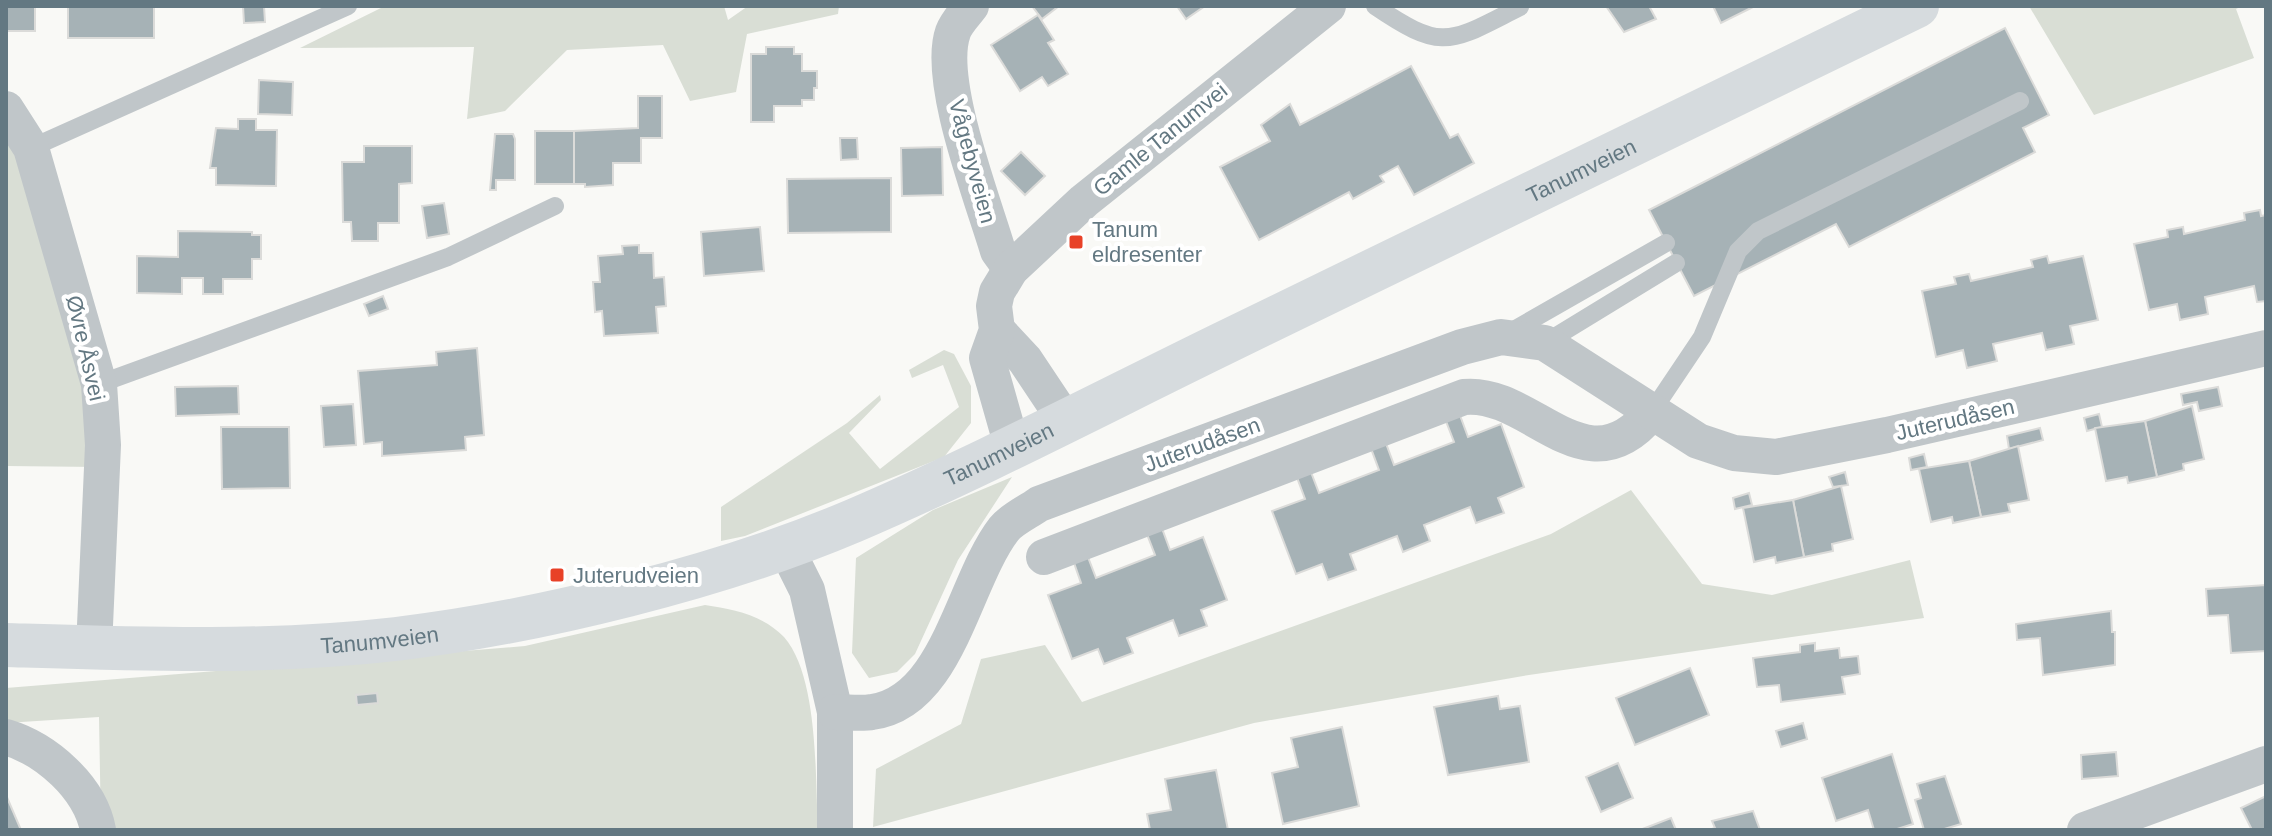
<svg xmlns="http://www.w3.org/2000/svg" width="2272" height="836" font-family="Helvetica,sans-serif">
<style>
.green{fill:#d9ded5}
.building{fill:#a6b2b6;stroke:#dbdbd9;stroke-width:2}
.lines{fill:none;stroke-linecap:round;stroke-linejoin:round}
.lane{stroke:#c0c6c9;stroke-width:18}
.street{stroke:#c0c6c9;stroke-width:36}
.secondary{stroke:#d6dbde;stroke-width:44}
.poi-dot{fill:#e84127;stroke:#fff;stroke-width:3}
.labels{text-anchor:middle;stroke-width:8;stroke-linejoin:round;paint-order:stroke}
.street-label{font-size:22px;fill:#637882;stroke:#fff}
.poi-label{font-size:22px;fill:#637882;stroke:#fff;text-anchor:start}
</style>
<rect width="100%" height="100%" fill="#f9f9f6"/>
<g class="green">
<polygon points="385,6 724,6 728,20 748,6 839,6 838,14 747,34 736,92 690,101 663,45 567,50 505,111 467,119 474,47 300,48"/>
<polygon points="2029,6 2242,6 2236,9 2254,58 2094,115"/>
<polygon points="6,117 94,360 98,467 6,466"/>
<polygon points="944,350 954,354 971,386 971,423 944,457 745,536 721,541 721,507 847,423 880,395 881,400 849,433 880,469 959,407 943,365 912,378 909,370"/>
<polygon points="1012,477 958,560 915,654 897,672 869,678 852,653 856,558 933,510"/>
<polygon points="1631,490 1702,584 1772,595 1910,560 1924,618 1529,675 1254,723 873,827 876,769 961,724 981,659 1045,645 1082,702 1551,534"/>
<path d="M 705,605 C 733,609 763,615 784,637 C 819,677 815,778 818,830 L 101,830 L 99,717 L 6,723 L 6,688 L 525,646 Z"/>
</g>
<g class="building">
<rect x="6" y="6" width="29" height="25"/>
<rect x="68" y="6" width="86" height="32"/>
<polygon points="243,6 264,6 265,22 244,23"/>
<polygon points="1032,6 1059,6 1042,19"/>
<polygon points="1177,6 1205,6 1186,19"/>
<polygon points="1606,6 1649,6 1656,19 1624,32"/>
<polygon points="1713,6 1755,6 1721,23"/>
<polygon points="1038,15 1054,40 1048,43 1068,74 1048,86 1042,77 1020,91 991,45"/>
<polygon points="2005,28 2049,115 2023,128 2035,152 1849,247 1836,224 1694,296 1649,210"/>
<polygon points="766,47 794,47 794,54 802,54 802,71 817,71 817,88 814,88 814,100 802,100 802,106 774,106 774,122 751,122 751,54 766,54"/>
<polygon points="1411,66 1450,138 1458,134 1474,163 1414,195 1398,166 1380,176 1384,182 1353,199 1349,192 1259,240 1220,167 1270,141 1261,125 1290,104 1300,125"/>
<polygon points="259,80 293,82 292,115 258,114"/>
<polygon points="638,96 662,96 662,138 641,138 641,163 613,163 613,185 585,187 585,184 574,184 574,131 638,128"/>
<polygon points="238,119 256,119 256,130 277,130 276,186 216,185 216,168 210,168 216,128 238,129"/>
<rect x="535" y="131" width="39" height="53"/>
<polygon points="495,134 513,134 515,139 515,180 496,180 496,190 490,190"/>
<polygon points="840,138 857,138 858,159 841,160"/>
<polygon points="364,146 412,146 412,183 399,184 399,223 378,223 378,241 352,241 351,222 343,222 342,162 364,162"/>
<polygon points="942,147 943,195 902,196 901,148"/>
<polygon points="1021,152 1045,176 1025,195 1001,171"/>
<polygon points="891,178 891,232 788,233 787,179"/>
<polygon points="444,203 449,234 427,238 422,206"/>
<polygon points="2260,210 2261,216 2266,215 2266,301 2257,302 2254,286 2205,297 2208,314 2180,320 2177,304 2149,310 2134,244 2168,237 2167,230 2183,227 2184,234 2245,220 2244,213"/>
<polygon points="760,227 764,271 704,276 701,232"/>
<polygon points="178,231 252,232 252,235 261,235 261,259 252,259 252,279 223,279 223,294 203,294 203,278 182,278 182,294 137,293 137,256 178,257"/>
<polygon points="639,245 639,253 653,253 654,278 664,277 666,306 656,307 658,333 604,336 602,311 595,312 593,282 600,282 598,256 623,254 622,246"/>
<polygon points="2047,256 2049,263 2083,256 2098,320 2070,326 2074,344 2046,350 2042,333 1993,344 1997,361 1967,368 1963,350 1936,357 1922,291 1956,284 1954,277 1969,274 1971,281 2033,267 2031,260"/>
<polygon points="383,296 388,309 369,316 364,304"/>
<polygon points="477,348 484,435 465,437 466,450 382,456 382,442 364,444 358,371 437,365 436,352"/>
<polygon points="238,386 239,414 176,416 175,387"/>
<polygon points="2218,387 2222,406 2199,411 2197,402 2183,405 2181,394"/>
<polygon points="353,404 356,445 324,447 321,406"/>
<polygon points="2192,406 2204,459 2183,464 2184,470 2157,477 2145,421"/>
<polygon points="1458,410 1468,437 1501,424 1524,487 1498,498 1504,513 1476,523 1470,507 1424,525 1430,541 1403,552 1397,536 1350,554 1356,570 1328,580 1322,564 1296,574 1272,511 1305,499 1295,472 1309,467 1319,493 1379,470 1369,443 1384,438 1394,465 1454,442 1444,416"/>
<polygon points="2099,414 2102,427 2087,431 2084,418"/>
<polygon points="2145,421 2157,477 2128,483 2127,477 2106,481 2095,428"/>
<polygon points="221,427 289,427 290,488 222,489"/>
<polygon points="2040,428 2043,440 2009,449 2007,436"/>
<polygon points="2018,446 2029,500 2008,504 2010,512 1981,517 1969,461"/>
<polygon points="1924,454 1927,467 1911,470 1909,458"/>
<polygon points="1969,461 1981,517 1953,523 1952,517 1931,522 1919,469"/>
<polygon points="1845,472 1848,485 1833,487 1829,477"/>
<polygon points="1841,486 1853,539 1832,544 1833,551 1804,557 1793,500"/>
<polygon points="1749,493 1752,505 1735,509 1733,498"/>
<polygon points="1793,500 1804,557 1776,563 1775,557 1754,562 1743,508"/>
<polygon points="1160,523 1170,550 1203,537 1227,600 1201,610 1207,626 1179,636 1173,620 1127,638 1133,653 1104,664 1098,649 1072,659 1048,595 1081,583 1072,557 1086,552 1096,578 1155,555 1145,529"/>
<polygon points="2266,585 2266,651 2231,653 2228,615 2208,616 2206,589"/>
<polygon points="2111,611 2112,632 2115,632 2115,665 2043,675 2040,638 2017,640 2016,624"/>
<polygon points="1815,643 1815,651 1839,648 1840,658 1858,656 1860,674 1842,677 1845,694 1781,702 1779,685 1757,687 1753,658 1800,652 1800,645"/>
<polygon points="1690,668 1709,715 1635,745 1616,698"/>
<polygon points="377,693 378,703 357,705 356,695"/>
<polygon points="1498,696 1500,709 1520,706 1529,762 1448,775 1434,707"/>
<polygon points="1803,723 1807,739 1781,747 1776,731"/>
<polygon points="1342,727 1359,806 1283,824 1272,773 1298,767 1291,738"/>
<polygon points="2116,752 2118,776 2082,779 2081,755"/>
<polygon points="1892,754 1913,824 1894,830 1874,830 1868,810 1836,821 1822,778"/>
<polygon points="1618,763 1633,798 1601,812 1586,777"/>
<polygon points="1216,770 1228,830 1150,830 1147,814 1171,810 1165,779"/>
<polygon points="1945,776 1961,824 1941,830 1924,830 1915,800 1921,798 1917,784"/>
<polygon points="6,795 21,830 6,830"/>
<polygon points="2266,796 2266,830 2252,830 2241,808"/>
<polygon points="1753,811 1760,830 1709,830 1715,828 1712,821"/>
<polygon points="1671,818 1676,830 1640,830"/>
</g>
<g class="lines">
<g class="lane">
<path d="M 1375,6 C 1444,53 1450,42 1520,7"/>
<polyline points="31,148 348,6"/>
<polyline points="1505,335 1666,243"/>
<polyline points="1545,343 1676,263"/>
<polyline points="99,384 448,257 555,206"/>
<polyline points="1651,413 1702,337 1738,251 1758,231 2020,101"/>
</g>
<g class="street">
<path d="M 971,6 C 965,14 956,23 953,32 C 936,80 983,200 998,251 L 1011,269"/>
<polyline points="6,109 31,148 99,384 103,445 94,648"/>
<polyline points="997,330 1025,360 1065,420"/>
<polyline points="1012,446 987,358 997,330 994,306 997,292 1011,269 1084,201 1328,6"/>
<polyline points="785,546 807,590 835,712 835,830"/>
<path d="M 1044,557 L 1464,397 C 1532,390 1585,493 1651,413"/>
<path d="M 835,712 C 847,712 861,714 872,712 C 948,702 963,582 1004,529 C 1012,519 1028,512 1039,504 L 1462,347 L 1501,337 L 1545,343 L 1698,441 L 1734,453 L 1776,457 L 1887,435 L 2266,348"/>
<path d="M 6,737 C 46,749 90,787 98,830"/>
<polyline points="2085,830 2266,764"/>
</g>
<path class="secondary" id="s1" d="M 6,645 C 136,649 266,654 396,639 C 539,622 721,577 853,521 C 979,467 1101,403 1224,343 C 1456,232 1687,119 1917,6"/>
</g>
<g class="poi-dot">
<rect x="1068" y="234" width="16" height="16" rx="4"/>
<rect x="549" y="567" width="16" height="16" rx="4"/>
</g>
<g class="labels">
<g class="street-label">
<text transform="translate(1160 139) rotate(-39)" y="8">Gamle Tanumvei</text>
<text transform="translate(973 161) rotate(75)" y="8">Vågebyveien</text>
<text dy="8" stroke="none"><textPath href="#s1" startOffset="1672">Tanumveien</textPath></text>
<text transform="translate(86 348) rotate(77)" y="8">Øvre Åsvei</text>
<text transform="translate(1955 419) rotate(-13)" y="8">Juterudåsen</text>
<text transform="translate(1202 444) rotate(-20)" y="8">Juterudåsen</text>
<text dy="8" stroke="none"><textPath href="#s1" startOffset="1024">Tanumveien</textPath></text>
<text dy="8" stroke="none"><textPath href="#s1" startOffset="374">Tanumveien</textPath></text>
</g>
<g class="poi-label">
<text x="1092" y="237">Tanum<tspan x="1092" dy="25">eldresenter</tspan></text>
<text x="573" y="583">Juterudveien</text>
</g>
</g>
<rect width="2272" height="836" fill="none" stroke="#637882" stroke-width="16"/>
</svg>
